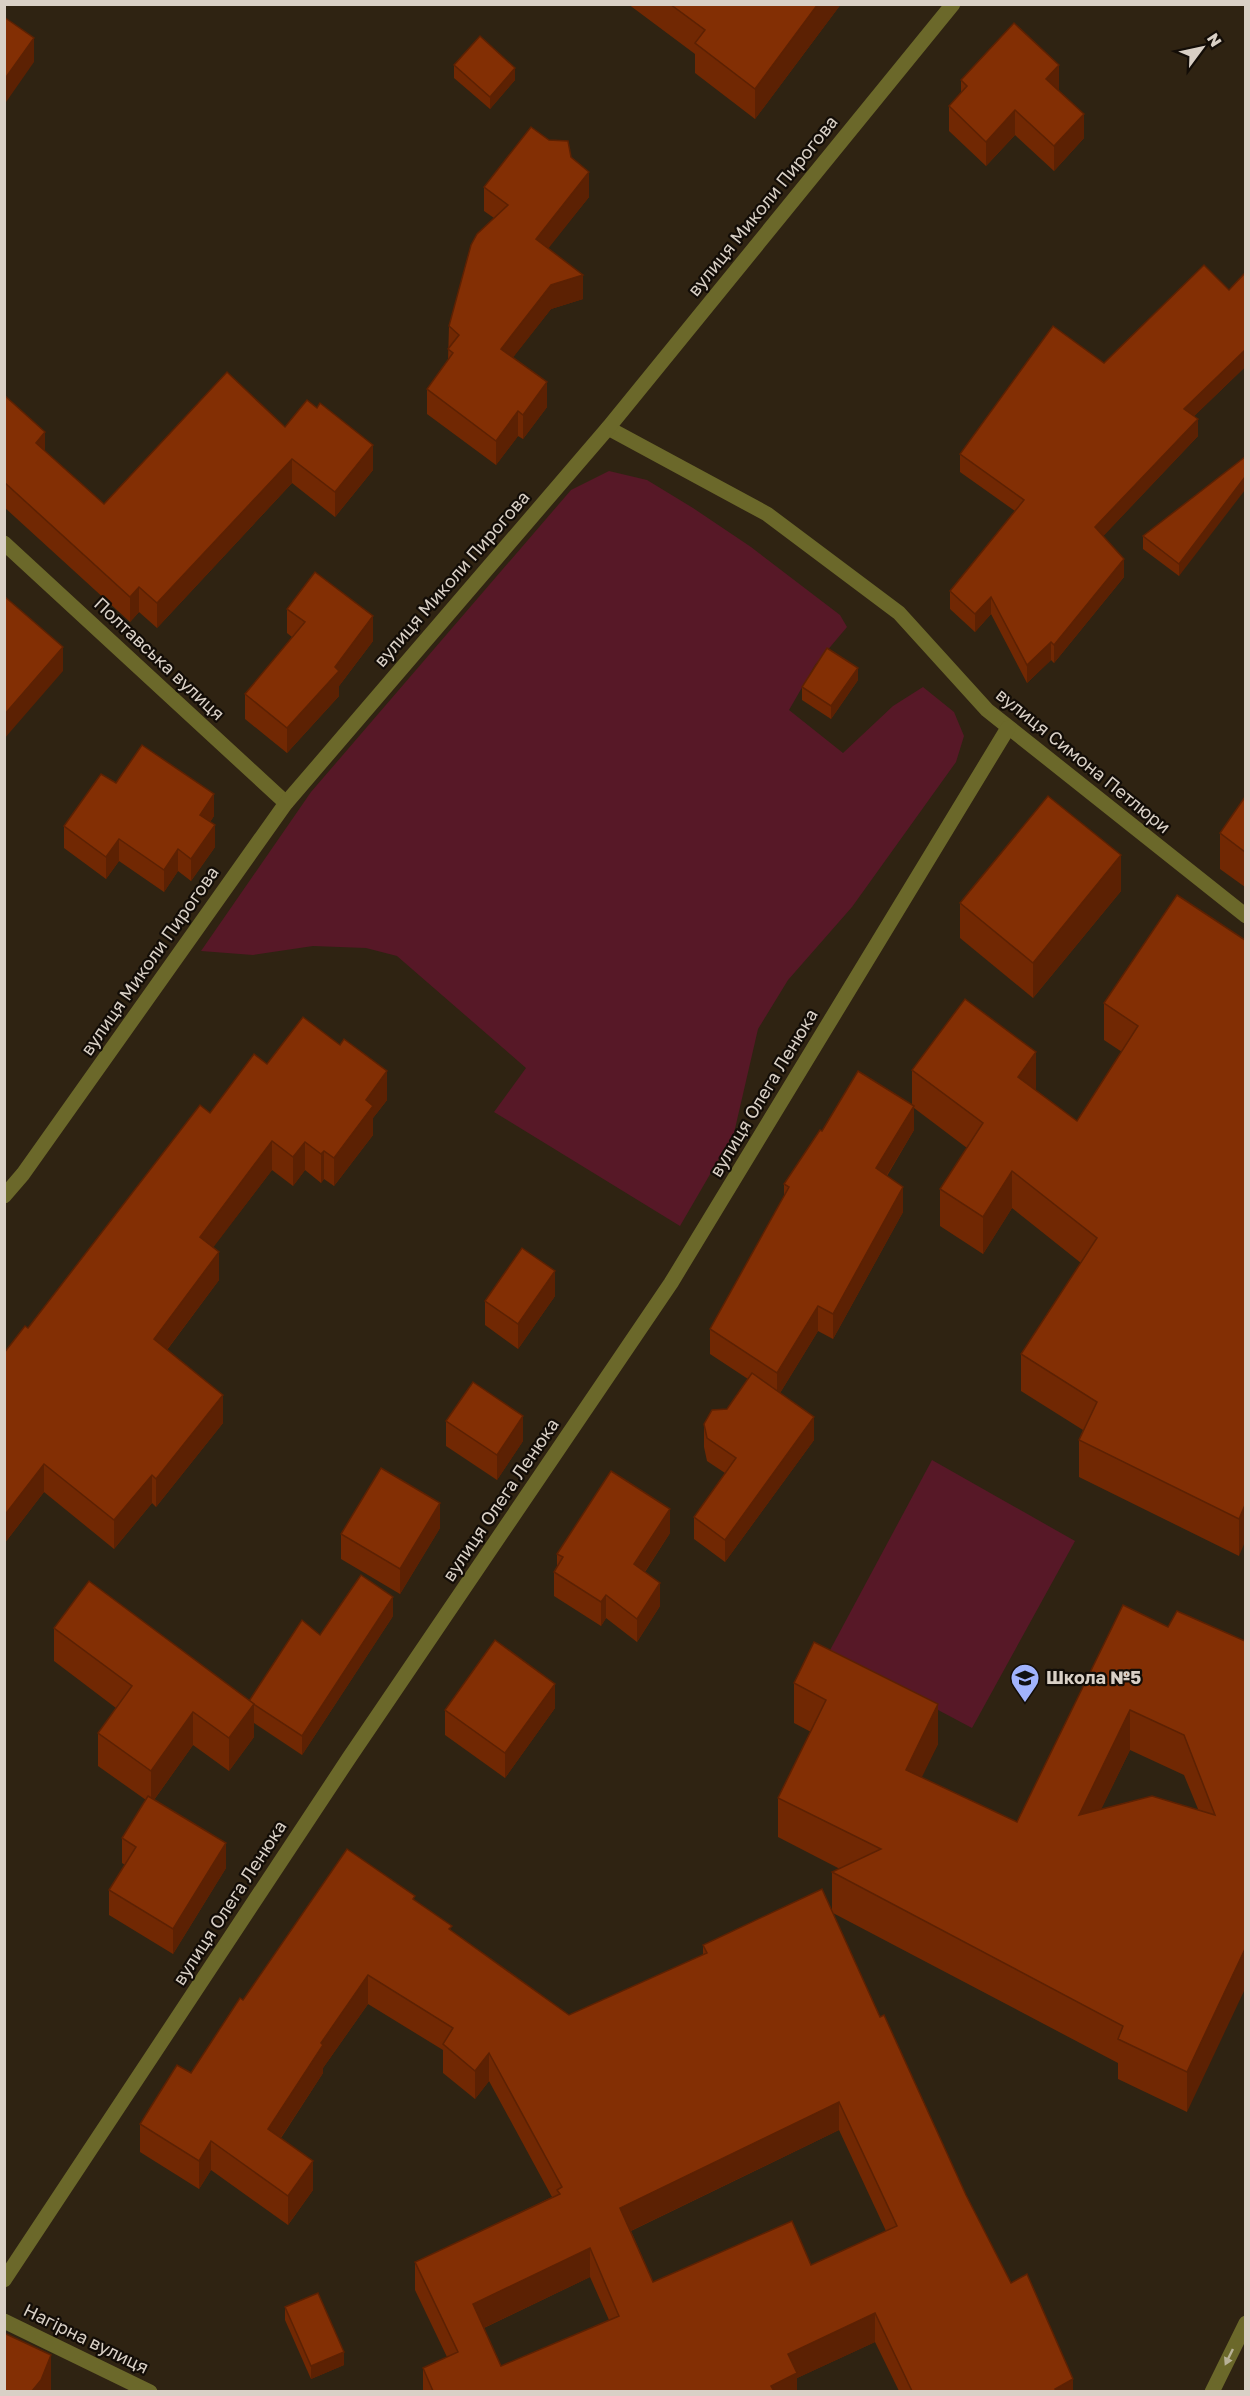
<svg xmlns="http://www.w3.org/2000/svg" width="1250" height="2396" font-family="'Golos Text',sans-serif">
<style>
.green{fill:#571827}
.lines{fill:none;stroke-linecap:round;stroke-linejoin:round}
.minor{stroke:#6b682a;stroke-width:15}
.wall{fill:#712803;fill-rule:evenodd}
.shaded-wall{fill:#5c2103}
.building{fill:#832f04;stroke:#5c2103;stroke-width:1.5;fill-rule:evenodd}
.oneway{fill:#b8b197}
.labels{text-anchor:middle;stroke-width:4.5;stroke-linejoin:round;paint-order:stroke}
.street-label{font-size:18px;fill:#d9d0c6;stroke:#130d07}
.poi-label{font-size:18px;font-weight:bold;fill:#d9d0c6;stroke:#130d07;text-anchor:start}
</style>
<rect width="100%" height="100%" fill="#2f2312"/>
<g class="green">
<polygon points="609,471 647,480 693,508 751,547 840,615 847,627 815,665 789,710 843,753 893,706 923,687 954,712 964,736 956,762 852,907 788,980 758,1029 734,1133 680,1226 494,1112 526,1068 397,956 366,948 313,946 253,955 201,951 311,792 571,490"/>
<polygon points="932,1460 1075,1541 972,1728 829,1652"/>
</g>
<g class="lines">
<g class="minor">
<polyline points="608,428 767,514 899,613 987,710 1246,916"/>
<polyline points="4,543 286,803"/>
<polyline points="4,1196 23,1174 286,803 608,428 953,4"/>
<polyline points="4,2280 349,1758 671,1283 1008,728"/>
<polyline points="4,2321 150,2392"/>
<polyline points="1212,2392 1246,2323"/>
</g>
</g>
<g class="wall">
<polygon points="628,4 841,4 755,119 695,73 695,54"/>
<polygon points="454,65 515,80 490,109 454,78"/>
<polygon points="961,80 1059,90 1084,138 1054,171 1015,135 986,166 949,131 949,106 961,93"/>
<polygon points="571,157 589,197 548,248 583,299 551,309 513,357 547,407 523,439 518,436 496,465 427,414 427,389 448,360 449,326 494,218 484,211 484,187"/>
<polygon points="1245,273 1245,367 1194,416 1198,436 1103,536 1124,577 1054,663 1051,660 1027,683 991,614 975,632 950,609 950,591 1015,511 960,472 960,454 1104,363 1229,290"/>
<polygon points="4,395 45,451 104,504 285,427 373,470 335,517 292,483 157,628 139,612 130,622 4,507"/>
<polygon points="1245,457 1179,576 1143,549 1143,536"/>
<polygon points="287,609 373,641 339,686 339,696 287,753 245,719 245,694 292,637 287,633"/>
<polygon points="858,680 831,719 802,700 802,687"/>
<polygon points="116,783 214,816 210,822 215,847 191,881 178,871 164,892 119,861 106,879 64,848 64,826"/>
<polygon points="1245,797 1245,887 1220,869 1220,833"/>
<polygon points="1121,891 1033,998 960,938 960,903"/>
<polygon points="1245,940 1239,1556 1079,1477 1079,1440 1083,1430 1021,1391 1021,1354 1081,1263 1012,1208 983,1254 940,1226 940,1189 967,1148 914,1108 914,1130 887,1176 903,1212 833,1339 818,1331 780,1393 814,1440 725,1562 694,1539 694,1517 725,1473 707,1461 704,1447 704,1424 727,1409 748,1379 710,1354 710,1329 784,1196 784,1184 822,1131 912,1104 912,1070 1036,1089 1036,1090 1077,1121 1122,1052 1104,1040 1104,1003"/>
<polygon points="267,1064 387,1100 373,1118 373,1135 334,1186 324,1179 321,1183 305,1170 293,1186 272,1170 213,1247 219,1280 167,1350 223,1423 156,1507 152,1503 114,1549 44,1492 4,1544 4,1353 28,1328 210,1113"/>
<polygon points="555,1296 518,1349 485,1325 485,1301"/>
<polygon points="446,1421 523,1441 497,1480 446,1446"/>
<polygon points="440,1528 400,1594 341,1559 341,1534"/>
<polygon points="670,1533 645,1572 660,1606 637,1642 606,1618 601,1626 554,1596 554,1572 557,1566 557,1554"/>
<polygon points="393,1616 302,1755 254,1723 254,1737 229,1771 193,1745 154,1800 226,1868 173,1954 109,1915 109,1890 125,1865 122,1863 122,1838 146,1800 98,1766 98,1733 116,1708 54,1661 54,1628 249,1701 320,1635"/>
<path d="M 1168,1627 L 1245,1641 L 1187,2112 L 1118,2079 L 1118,2063 L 833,1913 L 880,2017 L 966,2195 L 1011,2283 L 1073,2391 L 899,2391 L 875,2342 L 797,2378 L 797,2391 L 423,2391 L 423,2368 L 447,2357 L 415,2290 L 415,2262 L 552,2197 L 489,2081 L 475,2099 L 443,2073 L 443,2050 L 368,2004 L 323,2068 L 323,2073 L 281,2138 L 313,2190 L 288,2225 L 211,2170 L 199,2189 L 140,2152 L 140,2124 L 191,2073 L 243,2000 L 415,1901 L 452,1931 L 569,2015 L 703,1955 L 703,1945 L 832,1911 L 832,1872 L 840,1869 L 778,1837 L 778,1798 L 811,1732 L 794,1723 L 794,1683 L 938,1744 L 921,1777 L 1017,1822 ZM 1130,1750 L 1184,1775 L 1198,1809 L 1101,1809 ZM 839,2130 L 886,2231 L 811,2265 L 653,2282 L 631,2231 ZM 590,2277 L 609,2320 L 501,2366 L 484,2328 Z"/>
<polygon points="555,1708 505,1778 445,1735 445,1710"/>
<polygon points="285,2307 344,2365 311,2379 285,2320"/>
</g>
<g class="shaded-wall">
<polygon points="818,4 841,4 755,119 755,89"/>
<polygon points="34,38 34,62 4,105 4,80"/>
<polygon points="1059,65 1059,90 1046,104 1046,79"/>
<polygon points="515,68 515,80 490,109 490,97"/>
<polygon points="1015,110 1015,135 986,166 986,142"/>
<polygon points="1084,114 1084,138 1054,171 1054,146"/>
<polygon points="589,172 589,197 536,264 536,239"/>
<polygon points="583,275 583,299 551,309 501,373 501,349 551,285"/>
<polygon points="1245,350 1245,367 1184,426 1184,409"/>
<polygon points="547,382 547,407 523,439 523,415"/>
<polygon points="518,411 518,436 496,465 496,441"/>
<polygon points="1198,419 1198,436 1095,545 1095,527"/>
<polygon points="45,432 45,457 36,443"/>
<polygon points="373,445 373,470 335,517 335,492"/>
<polygon points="292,459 292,483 157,628 157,603"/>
<polygon points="1245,477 1245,490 1179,576 1179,564"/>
<polygon points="1124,559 1124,577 1054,663 1054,645"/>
<polygon points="139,587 139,612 130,622 130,597"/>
<polygon points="991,597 991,614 975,632 975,614"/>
<polygon points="373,616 373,641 339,686 339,696 287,753 287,728 335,667"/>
<polygon points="1051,642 1051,660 1027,683 1027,665"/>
<polygon points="63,647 63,671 4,739 4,715"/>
<polygon points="858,668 858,680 831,719 831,706"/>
<polygon points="214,794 214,816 200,837 200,815"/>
<polygon points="215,825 215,847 191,881 191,859"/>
<polygon points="119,839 119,861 106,879 106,857"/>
<polygon points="178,849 178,871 164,892 164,870"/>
<polygon points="1121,855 1121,891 1033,998 1033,963"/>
<polygon points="1036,1052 1036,1089 1018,1114 1018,1077"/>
<polygon points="387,1071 387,1100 373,1118 373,1135 334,1186 334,1158 366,1100"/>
<polygon points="914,1106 914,1130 876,1193 876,1168"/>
<polygon points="272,1141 272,1170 200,1265 200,1237"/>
<polygon points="305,1142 305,1170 293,1186 293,1157"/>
<polygon points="324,1151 324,1179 321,1183 321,1154"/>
<polygon points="1012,1171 1012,1208 983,1254 983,1217"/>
<polygon points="903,1187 903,1212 833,1339 833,1314"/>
<polygon points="219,1252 219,1280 154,1367 154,1339"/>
<polygon points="555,1271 555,1296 518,1349 518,1324"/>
<polygon points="818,1306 818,1331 777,1398 777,1373"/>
<polygon points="223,1395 223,1423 156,1507 156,1479"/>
<polygon points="523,1416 523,1441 497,1480 497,1455"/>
<polygon points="814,1417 814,1440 725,1562 725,1540"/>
<polygon points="44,1464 44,1492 4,1544 4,1516"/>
<polygon points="152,1475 152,1503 114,1549 114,1520"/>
<polygon points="440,1503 440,1528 400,1594 400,1569"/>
<polygon points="1245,1505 1245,1542 1239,1556 1239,1519"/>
<polygon points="670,1509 670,1533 634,1588 634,1564"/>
<polygon points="660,1583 660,1606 637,1642 637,1619"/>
<polygon points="606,1595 606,1618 601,1626 601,1602"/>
<polygon points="393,1597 393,1616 302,1755 302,1736"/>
<polygon points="555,1684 555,1708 505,1778 505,1753"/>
<polygon points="254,1704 254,1737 229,1771 229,1738"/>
<polygon points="938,1704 938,1744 906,1810 906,1770"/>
<polygon points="1130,1710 1130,1750 1079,1855 1079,1815"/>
<polygon points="193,1712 193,1745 151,1804 151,1771"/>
<polygon points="226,1843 226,1868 173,1954 173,1929"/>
<polygon points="1245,1949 1245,1989 1187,2112 1187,2072"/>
<polygon points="368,1975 368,2004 323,2068 323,2073 268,2157 268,2129 321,2043"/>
<polygon points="6,2043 6,2074 4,2078 4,2047"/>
<polygon points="489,2053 489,2081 475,2099 475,2071"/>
<polygon points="839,2102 839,2130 620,2236 620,2208"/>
<polygon points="211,2141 211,2170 199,2189 199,2161"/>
<polygon points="313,2161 313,2190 288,2225 288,2196"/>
<polygon points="590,2248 590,2277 473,2333 473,2304"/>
<polygon points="875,2313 875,2342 797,2378 797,2391 771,2391 771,2386 788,2354"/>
<polygon points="344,2352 344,2365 311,2379 311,2366"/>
<polygon points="51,2355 51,2391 32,2391"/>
<polygon points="1073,2379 1073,2391 1055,2391 1055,2389"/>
</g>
<g class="building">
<polygon points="670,4 818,4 755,89 695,43 705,30"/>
<polygon points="4,17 34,38 4,80"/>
<polygon points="1014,23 1059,65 1046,79 1084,114 1054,146 1015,110 986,142 949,106 967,86 961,80"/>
<polygon points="480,36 515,68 490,97 454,65"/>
<polygon points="531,127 549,140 568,141 571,157 589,172 536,239 583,275 551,285 501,349 547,382 523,415 518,411 496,441 427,389 453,353 448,349 459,335 449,326 471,245 477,234 508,205 484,187"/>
<polygon points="1204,265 1229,290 1245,273 1245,350 1184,409 1198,419 1095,527 1124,559 1054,645 1051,642 1027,665 991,597 975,614 950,591 1024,500 960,454 1053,326 1104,363"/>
<polygon points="227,372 285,427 307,400 317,408 320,403 373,445 335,492 292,459 157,603 139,587 130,597 4,482 4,395 45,432 36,443 104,504"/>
<polygon points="1245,457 1245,477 1179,564 1143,536"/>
<polygon points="315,572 373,616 335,667 339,671 287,728 245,694 305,622 287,609"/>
<polygon points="4,596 63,647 4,715"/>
<polygon points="827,648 858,668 831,706 802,687"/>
<polygon points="142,745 214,794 200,815 215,825 191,859 178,849 164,870 119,839 106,857 64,826 101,774 116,783"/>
<polygon points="1048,796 1121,855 1033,963 960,903"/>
<polygon points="1245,797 1245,852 1220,833"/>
<polygon points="1177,895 1245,940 1245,1505 1239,1519 1079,1440 1097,1402 1021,1354 1097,1238 1012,1171 983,1217 940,1189 983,1123 912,1070 965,999 1036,1052 1018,1077 1077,1121 1138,1026 1104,1003"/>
<polygon points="303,1017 340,1045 344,1039 387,1071 366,1100 373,1106 334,1158 324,1151 321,1154 305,1142 293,1157 272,1141 200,1237 219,1252 154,1339 223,1395 156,1479 152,1475 114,1520 44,1464 4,1516 4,1353 25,1326 28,1328 200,1105 210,1113 254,1054 267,1064"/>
<polygon points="858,1071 914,1106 876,1168 903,1187 833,1314 818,1306 777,1373 710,1329 789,1187 784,1184 820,1130 822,1131"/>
<polygon points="522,1248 555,1271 518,1324 485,1301"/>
<polygon points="752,1373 814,1417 725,1540 694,1517 736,1458 707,1438 704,1424 712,1410 727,1409"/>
<polygon points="473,1382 523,1416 497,1455 446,1421"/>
<polygon points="381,1468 440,1503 400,1569 341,1534"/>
<polygon points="611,1471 670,1509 634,1564 660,1583 637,1619 606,1595 601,1602 554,1572 563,1557 557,1554"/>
<polygon points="361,1575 393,1597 302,1736 249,1701 302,1620 320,1635"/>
<polygon points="89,1581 254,1704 229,1738 193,1712 151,1771 98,1733 132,1686 54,1628"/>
<path d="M 1123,1605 L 1168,1627 L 1177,1611 L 1245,1641 L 1245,1949 L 1187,2072 L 1118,2039 L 1123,2026 L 832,1872 L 881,1849 L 778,1798 L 826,1700 L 794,1683 L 814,1642 L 938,1704 L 906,1770 L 1017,1822 ZM 1130,1710 L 1184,1735 L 1215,1815 L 1152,1796 L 1079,1815 Z"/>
<polygon points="495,1640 555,1684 505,1753 445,1710"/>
<polygon points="148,1796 226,1843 173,1929 109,1890 136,1847 122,1838"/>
<path d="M 347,1849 L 415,1896 L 413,1899 L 452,1926 L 449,1929 L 569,2015 L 707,1953 L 703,1945 L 822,1889 L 880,2017 L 884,2015 L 966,2195 L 1011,2283 L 1027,2274 L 1073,2379 L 1055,2389 L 1056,2391 L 912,2391 L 875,2313 L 788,2354 L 797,2373 L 771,2386 L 774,2391 L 433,2391 L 423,2368 L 458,2352 L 415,2262 L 560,2194 L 557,2190 L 562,2187 L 489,2053 L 475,2071 L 443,2044 L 453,2028 L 368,1975 L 321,2043 L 323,2045 L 268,2129 L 313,2161 L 288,2196 L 211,2141 L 199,2161 L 140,2124 L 177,2065 L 191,2073 L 240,1998 L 243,2000 ZM 839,2102 L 897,2226 L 811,2265 L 792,2221 L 653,2282 L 620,2208 ZM 590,2248 L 619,2316 L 501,2366 L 473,2304 Z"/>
<polygon points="318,2293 344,2352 311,2366 285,2307"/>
<polygon points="4,2333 51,2355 41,2380 32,2391 4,2391"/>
</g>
<defs><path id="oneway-solid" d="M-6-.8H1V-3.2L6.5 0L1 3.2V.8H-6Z" transform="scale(1.5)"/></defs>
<use class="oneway" href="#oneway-solid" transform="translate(1229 2357) rotate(116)"/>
<defs>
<g id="school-pin" transform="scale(1.5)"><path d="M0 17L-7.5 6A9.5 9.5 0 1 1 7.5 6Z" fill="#a1b3fd" stroke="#130d07"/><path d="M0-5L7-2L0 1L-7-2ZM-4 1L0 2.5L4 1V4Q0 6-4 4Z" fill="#111"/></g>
</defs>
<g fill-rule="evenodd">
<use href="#school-pin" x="1025" y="1678"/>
</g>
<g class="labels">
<g class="street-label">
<text transform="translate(763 206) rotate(-51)" y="6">вулиця Миколи Пирогова</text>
<text transform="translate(452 579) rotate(-49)" y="6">вулиця Миколи Пирогова</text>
<text transform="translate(159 659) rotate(43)" y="6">Полтавська вулиця</text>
<text transform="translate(1083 761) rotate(39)" y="6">вулиця Симона Петлюри</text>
<text transform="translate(150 961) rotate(-55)" y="6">вулиця Миколи Пирогова</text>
<text transform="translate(764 1093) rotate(-59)" y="6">вулиця Олега Ленюка</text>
<text transform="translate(501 1500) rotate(-56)" y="6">вулиця Олега Ленюка</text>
<text transform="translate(230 1903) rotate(-57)" y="6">вулиця Олега Ленюка</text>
<text transform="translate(86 2339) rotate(26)" y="6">Нагірна вулиця</text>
</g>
<g class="poi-label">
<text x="1046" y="1684">Школа №5</text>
</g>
</g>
<rect width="1250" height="2396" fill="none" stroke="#d9d0c6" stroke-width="12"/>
<g transform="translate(1202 48) rotate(57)" stroke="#130d07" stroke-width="4.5" paint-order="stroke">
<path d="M0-4.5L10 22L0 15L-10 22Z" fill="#d9d0c6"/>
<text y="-9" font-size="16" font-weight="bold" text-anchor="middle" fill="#d9d0c6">N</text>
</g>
</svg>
